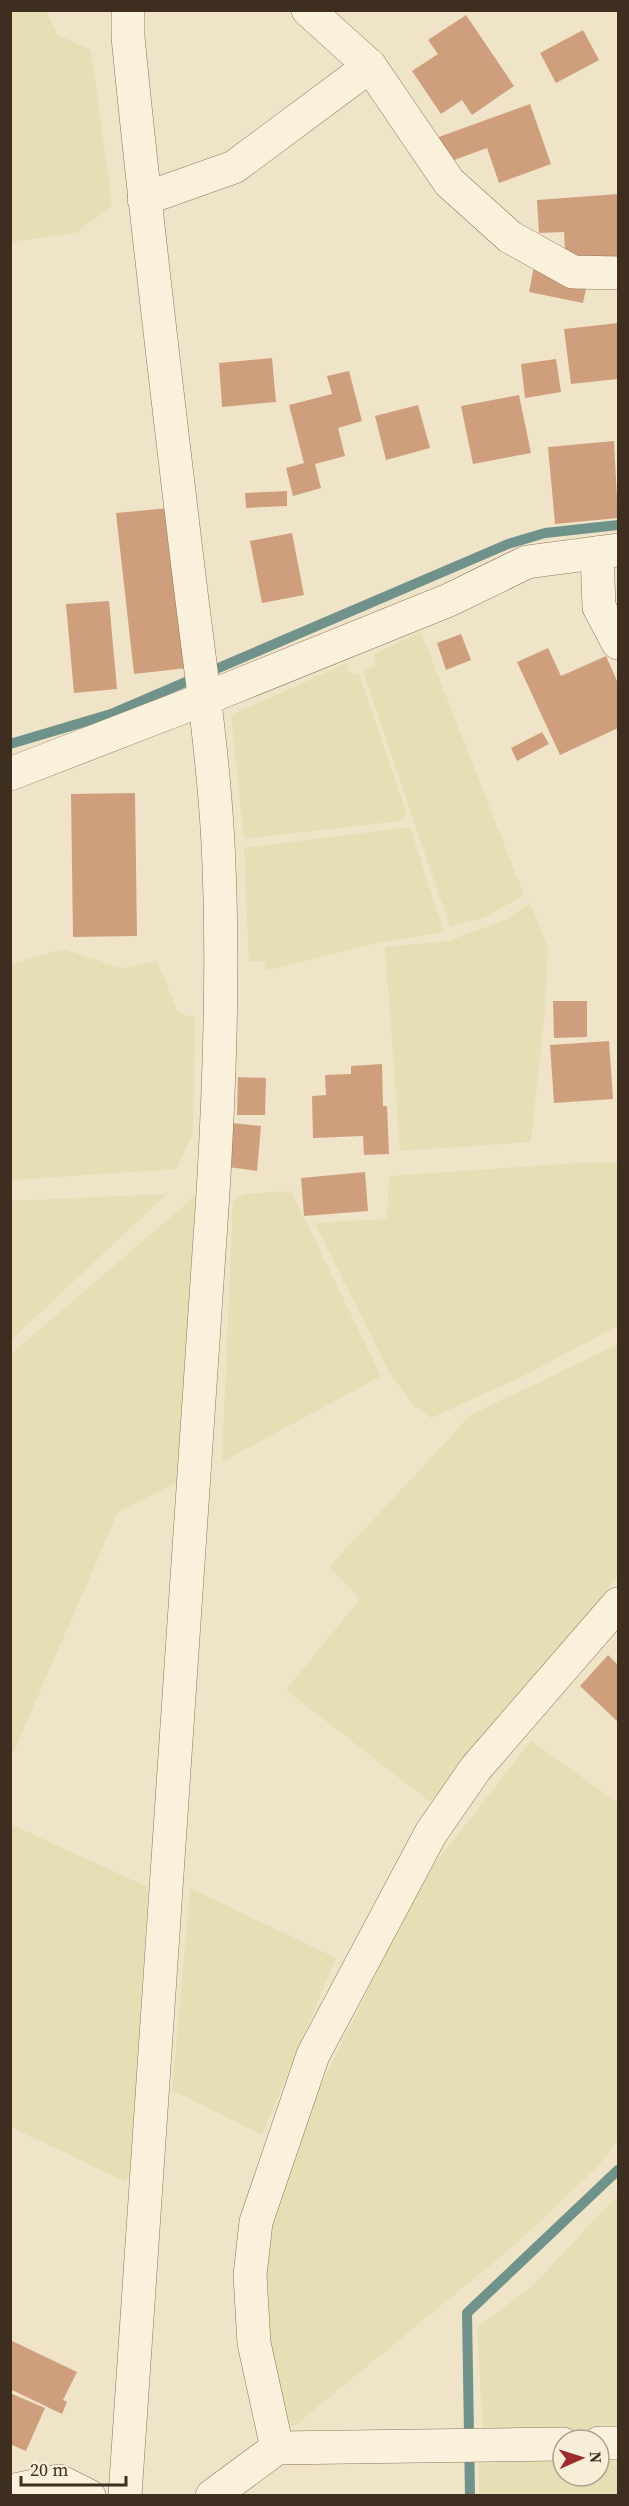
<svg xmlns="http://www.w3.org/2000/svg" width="629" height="2506" font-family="'Source Serif 4',serif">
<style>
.farmland{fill:#e6deb5}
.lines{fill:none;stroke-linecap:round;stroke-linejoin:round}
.stream{stroke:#6f938a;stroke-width:10}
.building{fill:#cf9f7d}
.minor-casing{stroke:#8d765c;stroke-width:34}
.minor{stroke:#faf1dc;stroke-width:33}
</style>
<rect width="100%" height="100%" fill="#f0e4c8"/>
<g class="farmland">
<polygon points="11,10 46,11 58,35 91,50 112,205 76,233 11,242"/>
<polygon points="421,632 524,895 485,917 450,927 363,671 375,666 374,654"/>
<polygon points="347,663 349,673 359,674 407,814 400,821 244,839 231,715"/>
<polygon points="410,827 444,932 381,942 265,971 265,961 249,961 244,848"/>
<polygon points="530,903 548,948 545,1010 531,1142 400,1151 385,947 448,941 507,919"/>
<polygon points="63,949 122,968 157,961 178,1012 195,1018 193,1133 176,1169 11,1180 11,964"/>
<polygon points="592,1162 618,1163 618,1326 521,1377 431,1418 414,1406 389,1372 315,1223 387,1219 389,1176"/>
<polygon points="291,1191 381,1376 222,1462 233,1201 244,1194"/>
<polygon points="167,1194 11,1340 11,1201"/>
<polygon points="195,1196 180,1481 118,1512 11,1758 11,1354"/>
<polygon points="618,1344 618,1576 430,1802 286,1690 360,1599 329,1567 471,1415"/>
<polygon points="531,1741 618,1803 618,2140 600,2164 515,2245 293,2427 279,2413 259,2283 267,2227 308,2112 420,1883"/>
<polygon points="10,1824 148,1887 131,2175 124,2181 11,2127"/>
<polygon points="190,1888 336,1958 262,2135 172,2090"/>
<polygon points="618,2195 618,2429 483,2431 477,2328 533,2285"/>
<polygon points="618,2460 618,2495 479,2495 479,2462 563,2461 563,2476 599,2476 599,2461"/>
</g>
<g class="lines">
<g class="stream">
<polyline points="10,744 111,714 508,544 545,533 618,525"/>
<polyline points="470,2496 467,2313 618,2170"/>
</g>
</g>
<g class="building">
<polygon points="466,15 514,86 472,115 462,100 441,114 412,71 438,54 428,40"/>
<polygon points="583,30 599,60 556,83 540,53"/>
<polygon points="530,104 551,164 499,183 487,148 446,163 436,138"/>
<polygon points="618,194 618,282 566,268 564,232 539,233 537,200"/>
<polygon points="534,266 586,289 583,303 529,292"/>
<polygon points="618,323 618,379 571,384 564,329"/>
<polygon points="272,358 276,402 222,407 219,363"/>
<polygon points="556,359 561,392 525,398 521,364"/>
<polygon points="349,371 362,421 338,428 345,456 315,464 321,488 293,496 286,468 304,463 289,405 332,394 327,376"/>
<polygon points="519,395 531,453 473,464 461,406"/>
<polygon points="418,405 430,448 386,460 375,416"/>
<polygon points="614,441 618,518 555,524 548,447"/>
<polygon points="287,491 287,506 246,508 245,493"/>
<polygon points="169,508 187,668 134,674 116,513"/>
<polygon points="292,533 304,595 262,603 250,541"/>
<polygon points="109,601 117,689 74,693 66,604"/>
<polygon points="461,634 471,660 446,670 437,643"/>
<polygon points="548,648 561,676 606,656 618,683 618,728 560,755 517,662"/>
<polygon points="542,732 549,744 517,761 511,748"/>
<polygon points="135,793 137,936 73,937 71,794"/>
<polygon points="553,1001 587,1001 587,1037 554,1038"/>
<polygon points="609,1041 613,1099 554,1103 550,1045"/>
<polygon points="382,1064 383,1106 387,1106 389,1154 364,1155 363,1136 313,1138 312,1096 326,1095 325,1075 351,1074 351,1066"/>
<polygon points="238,1077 266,1078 265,1115 237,1115"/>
<polygon points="232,1123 261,1126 257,1171 228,1167"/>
<polygon points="365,1172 368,1211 304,1216 301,1178"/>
<polygon points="608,1655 618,1665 618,1722 580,1686"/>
<polygon points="10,2340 77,2372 63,2400 67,2402 62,2414 10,2389"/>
<polygon points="10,2393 45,2408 26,2451 12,2445 10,2449"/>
</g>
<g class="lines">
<g class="minor-casing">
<g id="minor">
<polyline points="308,10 370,66 449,182 510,237 573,272 618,273"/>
<polyline points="144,199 234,167 370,66"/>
<polyline points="597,553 599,607 618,643"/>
<polyline points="10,774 204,699 449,600 527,562 618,550"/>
<polyline points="599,2443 618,2443"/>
<polyline points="277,2448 254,2343 250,2275 256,2222 313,2055 431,1833 476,1768 618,1604"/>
<polyline points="10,2491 59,2481 89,2496"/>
<path d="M 125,2496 L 213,1193 C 220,1076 224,961 218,843 C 213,749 198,653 187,559 C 166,385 145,211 128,37 L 128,10"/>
<polyline points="212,2496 277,2448 563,2444"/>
</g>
</g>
<use href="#minor" class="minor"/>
</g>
<rect width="629" height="2506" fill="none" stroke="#3d2e20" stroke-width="24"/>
<g transform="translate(581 2458) rotate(87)"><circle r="28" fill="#f7eed8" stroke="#ada18e" stroke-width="1.5"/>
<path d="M0-4.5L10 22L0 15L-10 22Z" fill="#9e2a2b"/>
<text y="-9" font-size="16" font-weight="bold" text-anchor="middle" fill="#3d2e20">N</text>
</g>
<path d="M21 2476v9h105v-9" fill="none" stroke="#3d2e20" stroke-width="3"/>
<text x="30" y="2476" font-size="18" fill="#3d2e20" stroke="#f7eed8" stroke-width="4.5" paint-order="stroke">20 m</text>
</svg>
